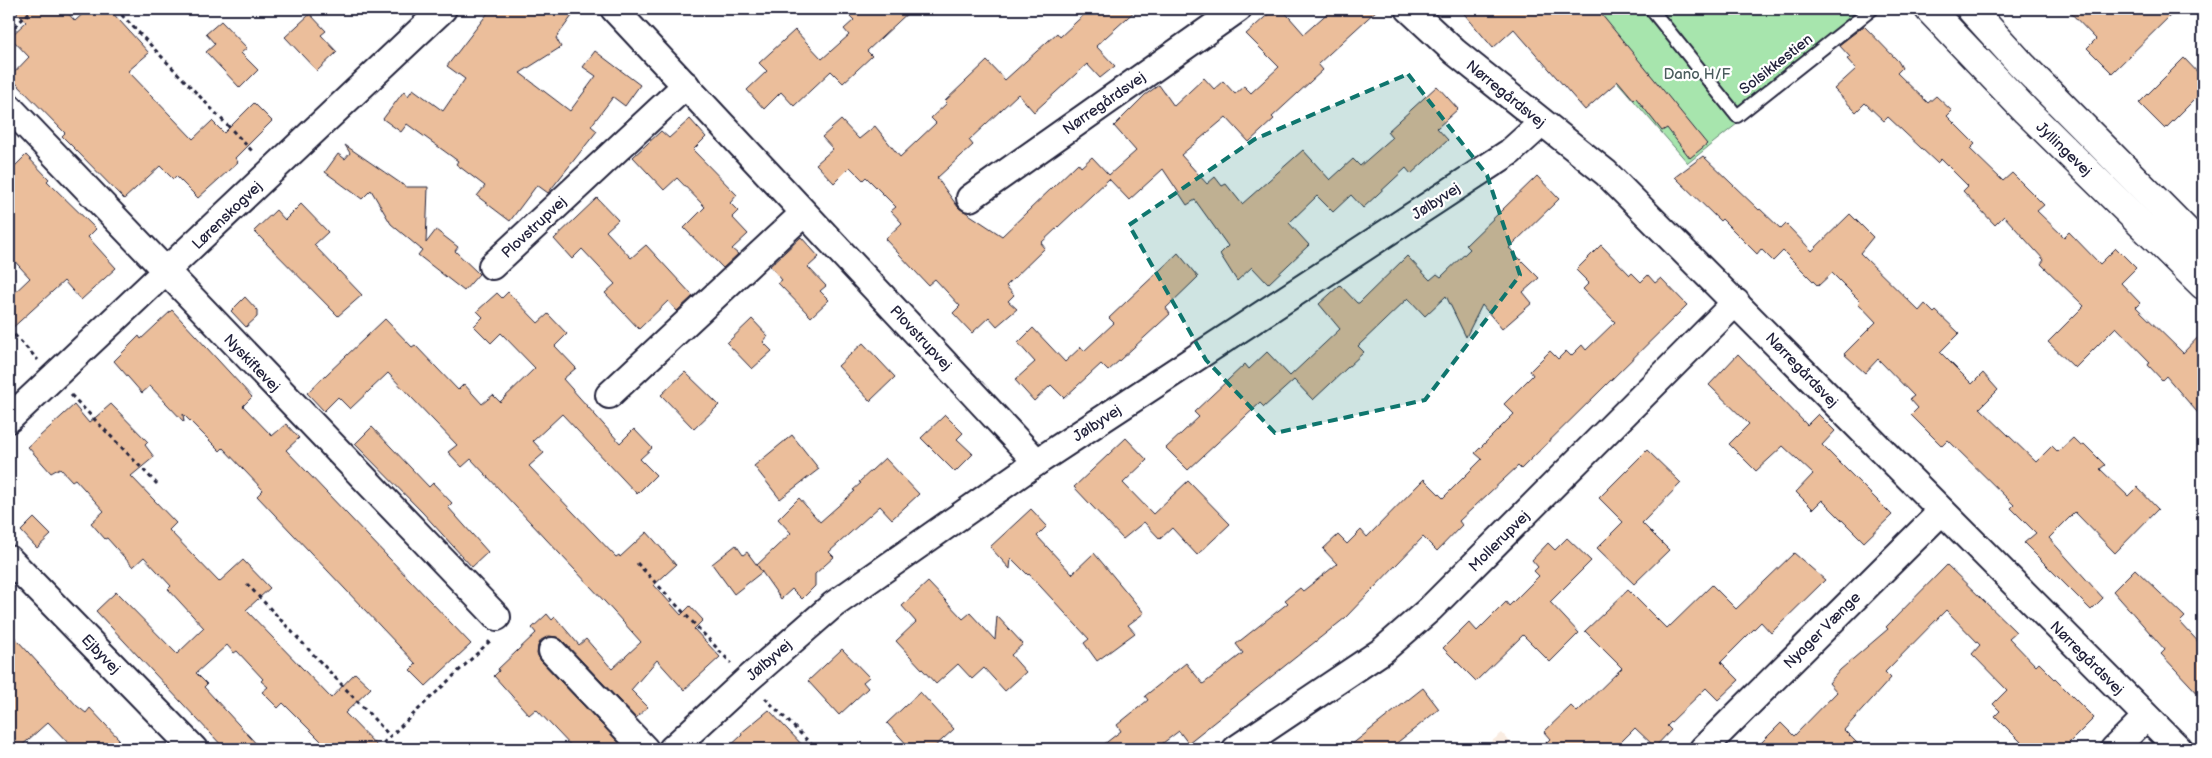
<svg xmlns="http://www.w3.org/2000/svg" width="2212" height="758" font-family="'Balsamiq Sans',sans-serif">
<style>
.built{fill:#f9ece1}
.green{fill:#a7e5ad;stroke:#648474}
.building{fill:#ebbe9b;stroke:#22223b}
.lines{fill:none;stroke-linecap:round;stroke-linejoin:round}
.lane-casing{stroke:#22223b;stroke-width:16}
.street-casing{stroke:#22223b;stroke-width:30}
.secondary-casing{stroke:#22223b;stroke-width:31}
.path{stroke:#22223b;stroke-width:3;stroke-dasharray:4 4;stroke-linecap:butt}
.lane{stroke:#fff;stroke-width:12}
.street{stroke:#fff;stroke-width:26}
.secondary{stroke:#fff;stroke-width:28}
.marked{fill:#0f766e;fill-opacity:0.2;stroke:#0f766e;stroke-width:4;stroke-dasharray:10 6;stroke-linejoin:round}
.labels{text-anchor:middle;stroke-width:4.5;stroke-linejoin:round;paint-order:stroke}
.street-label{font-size:15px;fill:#22223b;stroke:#fff}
.park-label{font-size:15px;fill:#4a5c5d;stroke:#fff}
</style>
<rect width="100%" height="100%" fill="#fff"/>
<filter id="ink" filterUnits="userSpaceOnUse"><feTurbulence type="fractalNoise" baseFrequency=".02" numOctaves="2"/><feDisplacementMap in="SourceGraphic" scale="10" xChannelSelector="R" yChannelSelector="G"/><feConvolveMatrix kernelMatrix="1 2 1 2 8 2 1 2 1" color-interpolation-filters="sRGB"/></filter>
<g filter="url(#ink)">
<polygon class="built" points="1502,733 1516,749 1482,749"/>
<polygon class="green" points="1554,9 1881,9 1688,163"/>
<g class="building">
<polygon points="13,9 64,9 75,21 88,9 109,9 149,53 128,71 193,139 212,121 224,133 254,103 272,121 235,158 238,162 198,198 176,176 173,179 160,166 124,199 75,149 62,136 65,133 10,77 29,57 10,37 26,22"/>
<polygon points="491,9 577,9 556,38 561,47 520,73 570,111 596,76 583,67 595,51 640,85 625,106 613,97 591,126 597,131 548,193 537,185 510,221 477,196 485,186 456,164 458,161 407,124 401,132 383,119 404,91 408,96 413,89 443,111 465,79 447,66"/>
<polygon points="843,9 912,9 867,51 872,56 843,83 831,71 794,106 781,92 764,109 747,90 767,71 759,63 795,30 822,59 849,35 844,29 854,20"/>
<polygon points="1090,9 1137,9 1096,46 1115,66 1100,78 1087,64 1034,112 1018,94 969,140 973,145 937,178 958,207 1002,236 1078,163 1081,167 1092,157 1109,175 1136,151 1114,126 1145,95 1159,85 1174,106 1204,78 1214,89 1223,81 1235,94 1244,86 1251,93 1279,67 1246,34 1274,9 1282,9 1304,34 1332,9 1378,9 1318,64 1323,70 1272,117 1274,119 1249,142 1226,117 1181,155 1207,184 1215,177 1222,186 1226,184 1242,204 1303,150 1330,180 1353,159 1360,166 1392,138 1387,132 1437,86 1458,109 1437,128 1448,140 1411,174 1406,168 1363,208 1351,195 1333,212 1317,196 1289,223 1309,245 1268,284 1252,267 1237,281 1220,254 1228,246 1195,200 1187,205 1163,169 1129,200 1109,179 1041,243 1045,248 1006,286 1014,295 1008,301 1017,309 997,326 989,317 972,333 953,313 960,306 935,279 928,285 885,239 902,223 891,211 896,207 866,177 863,180 850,167 834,183 816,164 833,149 822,137 841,120 859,139 875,126 900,157 936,123 931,118 947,103 945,101 987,61 1005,80 1057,33 1060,37"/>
<polygon points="1460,9 1597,9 1707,144 1690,158 1667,128 1662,131 1636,98 1634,100 1618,81 1585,110 1514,29 1493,48"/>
<polygon points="2067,9 2177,9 2112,73 2087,48 2096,39"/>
<polygon points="310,14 326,31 321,35 337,52 317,71 285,37"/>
<polygon points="221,21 247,48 241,53 258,70 240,88 206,52 215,44 206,34"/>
<polygon points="1864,26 1898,61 1902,68 1897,73 1928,103 1936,96 1952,111 1947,116 1975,144 1970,149 2003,181 2012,173 2044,205 2037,211 2064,237 2069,232 2100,264 2116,248 2136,268 2121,283 2140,303 2136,307 2183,353 2203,332 2203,419 2166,376 2162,380 2148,365 2150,362 2116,327 2075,368 2048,342 2084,306 2041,264 2044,260 2004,216 1995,225 1963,191 1968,186 1941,159 1937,163 1888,117 1884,121 1865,103 1856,112 1834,89 1856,69 1847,59 1850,57 1839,45"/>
<polygon points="2184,58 2203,78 2203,91 2165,129 2139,103"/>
<polygon points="690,119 706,137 693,150 737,195 730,203 738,211 732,217 748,234 732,249 738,254 723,268 684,228 705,207 677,178 664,190 633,157 661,131 669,138"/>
<polygon points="345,145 406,187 428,187 426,243 436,230 458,247 455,251 479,274 464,291 418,255 422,250 391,224 371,190 362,199 325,172 338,154 345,159 350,153"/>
<polygon points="26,155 49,179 47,181 96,229 88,237 116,268 81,300 64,281 9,331 9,298 30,278 9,255 9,172"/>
<polygon points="1703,156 1759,210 1760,209 1781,229 1786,224 1812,251 1850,214 1873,237 1860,253 1919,311 1925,304 1934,313 1936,311 1959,333 1940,352 1972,384 1983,373 1998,390 1980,408 2036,462 2052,446 2058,452 2073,438 2081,446 2084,444 2105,465 2100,469 2128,496 2137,487 2158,509 2115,553 2075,512 2049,538 2103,598 2091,610 2024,543 2036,533 2011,508 2014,505 1948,440 1942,446 1911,415 1918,408 1910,399 1914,396 1878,359 1865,373 1844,354 1876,322 1858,303 1860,301 1832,273 1818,286 1783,251 1773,261 1761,249 1757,254 1722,219 1720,221 1675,177"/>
<polygon points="1537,176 1559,199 1509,248 1539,278 1523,292 1532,303 1502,329 1482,305 1466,337 1446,296 1425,316 1408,298 1358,346 1364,352 1313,400 1294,380 1264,407 1260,403 1188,470 1166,448 1199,417 1194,412 1245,364 1249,369 1267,352 1290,376 1340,329 1319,304 1340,285 1357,303 1359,303 1407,256 1430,280 1437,274 1441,277 1470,249 1466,245"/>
<polygon points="597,198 618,220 606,231 631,258 646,245 693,296 677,311 668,301 639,329 605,293 615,284 582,249 572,259 554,239"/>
<polygon points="301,204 328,232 314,245 362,295 338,316 254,231 276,210 285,220"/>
<polygon points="801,237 819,257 808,267 826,286 820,291 829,300 811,317 778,283 782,280 770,266"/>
<polygon points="1601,245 1630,275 1632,273 1641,282 1648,275 1655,283 1661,278 1687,305 1521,469 1518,466 1459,521 1462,525 1437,551 1423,537 1345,618 1188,743 1179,731 1155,749 1098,749 1121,731 1117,725 1148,700 1145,696 1186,663 1203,684 1243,653 1236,644 1288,603 1285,600 1300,588 1303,591 1337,564 1323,549 1338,535 1347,544 1361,530 1367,537 1424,479 1443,498 1482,459 1475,453 1514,414 1504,404 1533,375 1530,371 1550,351 1558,359 1566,351 1571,356 1582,345 1586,350 1615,322 1583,289 1589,283 1576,270"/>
<polygon points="1178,253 1198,277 1166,308 1170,314 1108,371 1101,364 1064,398 1051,385 1034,401 1015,380 1035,362 1018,343 1033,328 1065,362 1081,347 1084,351 1114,323 1109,318"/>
<polygon points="508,292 538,323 548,314 567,334 555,346 576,368 563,379 620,443 634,429 652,448 640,459 656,475 637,494 562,414 533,441 544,453 529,466 616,557 619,555 620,557 647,532 676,565 654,585 681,615 690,606 703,620 694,629 720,657 684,690 657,660 631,690 648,707 636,718 562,640 557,637 549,636 541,640 538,646 537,654 541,661 625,749 574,749 536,709 529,715 494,676 499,671 498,669 536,633 532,628 547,614 552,620 555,617 579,645 586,639 612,669 641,642 605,602 471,459 462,467 448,452 457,445 388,373 350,409 338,397 324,411 307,393 385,319 412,347 415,345 458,390 464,384 482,404 493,395 500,402 535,368 501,333 491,343 474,326 483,317 477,311 497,293 502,298"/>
<polygon points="245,297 257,310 257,317 246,327 231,311"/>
<polygon points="172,310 252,397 243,406 272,436 286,424 299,438 286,450 471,644 426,686 410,670 416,664 257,496 263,490 223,448 220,451 183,414 184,422 150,386 142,393 114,361 139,336 141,339"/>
<polygon points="752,319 768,336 763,342 772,351 752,369 727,343"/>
<polygon points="863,343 895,377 870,401 838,366"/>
<polygon points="1738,354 1807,425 1818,414 1835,431 1822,445 1892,515 1864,542 1822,500 1813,509 1796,492 1813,474 1783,446 1756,471 1729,444 1749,424 1709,385"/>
<polygon points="685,372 719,405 694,429 661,395"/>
<polygon points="111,404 148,442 145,445 154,457 131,476 176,523 169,530 219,582 243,560 270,588 246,610 331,698 355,673 371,688 345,713 380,749 329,749 283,703 278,708 262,692 268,687 261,681 263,679 237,651 234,653 227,645 196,673 207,684 204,687 261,749 225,749 96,611 116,592 177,654 204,628 168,589 171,586 144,557 133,567 107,538 105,539 91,523 104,511 75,479 72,481 60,468 51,473 28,447 74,405 89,423"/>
<polygon points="945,415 963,433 957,439 973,454 955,472 921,438"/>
<polygon points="372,427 429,487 433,483 452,503 448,507 488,552 472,567 423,513 355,444"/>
<polygon points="792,435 819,469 780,499 754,466"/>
<polygon points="1126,438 1147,460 1123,483 1153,514 1188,481 1230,524 1197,555 1172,528 1160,539 1144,522 1123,539 1074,487"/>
<polygon points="1647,450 1681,483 1642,523 1669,550 1634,584 1597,548 1623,522 1599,498"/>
<polygon points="885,458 919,494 892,519 880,506 829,552 834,557 815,574 815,586 802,599 792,589 781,599 757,565 791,533 778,519 799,498 820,522 855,491 853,490 861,483 859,482"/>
<polygon points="1031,509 1047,526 1037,536 1072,574 1094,553 1144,613 1128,625 1135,633 1097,661 1084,643 1089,639 1029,574 1028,575 1011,558 1010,569 990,547"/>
<polygon points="34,518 51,535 37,548 21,531"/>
<polygon points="1567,538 1591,561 1550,602 1579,633 1550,662 1523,635 1476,681 1443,648 1469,622 1477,631 1506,602 1509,606 1539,576 1534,571 1538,567 1532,560 1548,543 1555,550"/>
<polygon points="736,545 743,555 747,552 762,572 734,594 712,564"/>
<polygon points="1794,553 1825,580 1771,633 1761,622 1721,662 1739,680 1718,700 1706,688 1667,726 1671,730 1655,747 1635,728 1614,749 1540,749 1550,739 1544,732 1571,706 1577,712 1622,668 1585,631 1628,590 1667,629 1712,585 1736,609"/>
<polygon points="1947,565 2016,632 2009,638 2036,666 2039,663 2094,718 2063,749 2028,749 1995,716 2000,711 1993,704 2007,690 1972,654 1980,645 1946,610 1885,672 1891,678 1844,730 1863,749 1755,749 1781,723 1794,736 1837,692 1829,683 1840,670 1888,629 1886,627"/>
<polygon points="2135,569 2185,617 2180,622 2203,647 2203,699 2161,654 2165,650 2113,591"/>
<polygon points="928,582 963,619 970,613 995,640 997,616 1023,644 1011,655 1026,672 1005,691 984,668 972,679 958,664 936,684 896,641 916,622 902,606"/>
<polygon points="9,631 77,706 86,713 90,708 119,739 109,749 74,749 48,722 18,749 9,749"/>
<polygon points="842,649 869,677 863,682 868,688 839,715 808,681"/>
<polygon points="1423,688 1439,709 1417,727 1389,749 1346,749"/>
<polygon points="920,692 954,729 932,749 911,749 887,723"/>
<polygon points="769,710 806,749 727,749 742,735 741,733"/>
</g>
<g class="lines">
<g class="lane-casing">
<polyline id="lane" points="1651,9 1737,116 1872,9"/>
</g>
<g class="street-casing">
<g id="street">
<polyline points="614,9 1037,462"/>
<polyline points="1409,9 1455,52 1606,173 2179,749"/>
<polyline points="9,107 497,617"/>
<polyline points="970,198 1238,9"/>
<polyline points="492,266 686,85"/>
<polyline points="609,395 804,213"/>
<polyline points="9,419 443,9"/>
<polyline points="9,559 194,749"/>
<polyline points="552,651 645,749"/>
<polyline points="672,749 747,680 833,605 1037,462 1510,152 1542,123"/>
<polyline points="1236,749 1382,651 1430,609 1736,302"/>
<polyline points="1703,749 1942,511"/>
<polyline points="2114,749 2146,717"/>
</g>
</g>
<g class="secondary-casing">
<g id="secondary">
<polyline points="1929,9 2026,111 2203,285"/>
<polyline points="1971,9 2021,64 2203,248"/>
</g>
</g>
<g class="path">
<polyline points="116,9 254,153"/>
<polyline points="9,32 33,9"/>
<polyline points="9,329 38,360"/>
<polyline points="71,395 157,484"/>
<polyline points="637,563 731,663"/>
<polyline points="247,584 390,736"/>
<polyline points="765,698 816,749"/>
<polyline points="377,749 490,641"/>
</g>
<use href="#lane" class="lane"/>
<use href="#street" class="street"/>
<use href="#secondary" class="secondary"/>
</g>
</g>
<path class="marked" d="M 1408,74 L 1487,175 L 1520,275 L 1425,400 L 1275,433 L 1206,360 L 1129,225 L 1255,139 Z"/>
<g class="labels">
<g class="street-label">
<text transform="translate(1776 64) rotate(-38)" y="5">Solsikkestien</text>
<text transform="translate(1506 94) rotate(39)" y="5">Nørregårdsvej</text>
<text transform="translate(1104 103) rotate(-35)" y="5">Nørregårdsvej</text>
<text transform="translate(2064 149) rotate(44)" y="5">Jyllingevej</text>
<text transform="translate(1436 201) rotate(-33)" y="5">Jølbyvej</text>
<text transform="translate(227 215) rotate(-44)" y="5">Lørenskogvej</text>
<text transform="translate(534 227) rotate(-43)" y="5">Plovstrupvej</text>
<text transform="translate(921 338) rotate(47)" y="5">Plovstrupvej</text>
<text transform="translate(252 363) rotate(46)" y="5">Nyskiftevej</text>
<text transform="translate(1802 370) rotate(46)" y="5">Nørregårdsvej</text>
<text transform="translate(1097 423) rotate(-33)" y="5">Jølbyvej</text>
<text transform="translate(1499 541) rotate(-45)" y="5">Mollerupvej</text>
<text transform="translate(1822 630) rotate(-45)" y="5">Nyager Vænge</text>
<text transform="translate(101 654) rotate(46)" y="5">Ejbyvej</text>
<text transform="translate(2087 658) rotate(45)" y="5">Nørregårdsvej</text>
<text transform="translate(769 660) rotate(-41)" y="5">Jølbyvej</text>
</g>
<g class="park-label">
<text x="1697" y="79">Dano H/F</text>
</g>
</g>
<rect width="2212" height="758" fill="none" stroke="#fff" stroke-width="30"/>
<rect x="15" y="15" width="2182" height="728" fill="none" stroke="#22223b" stroke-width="2" filter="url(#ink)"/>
</svg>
